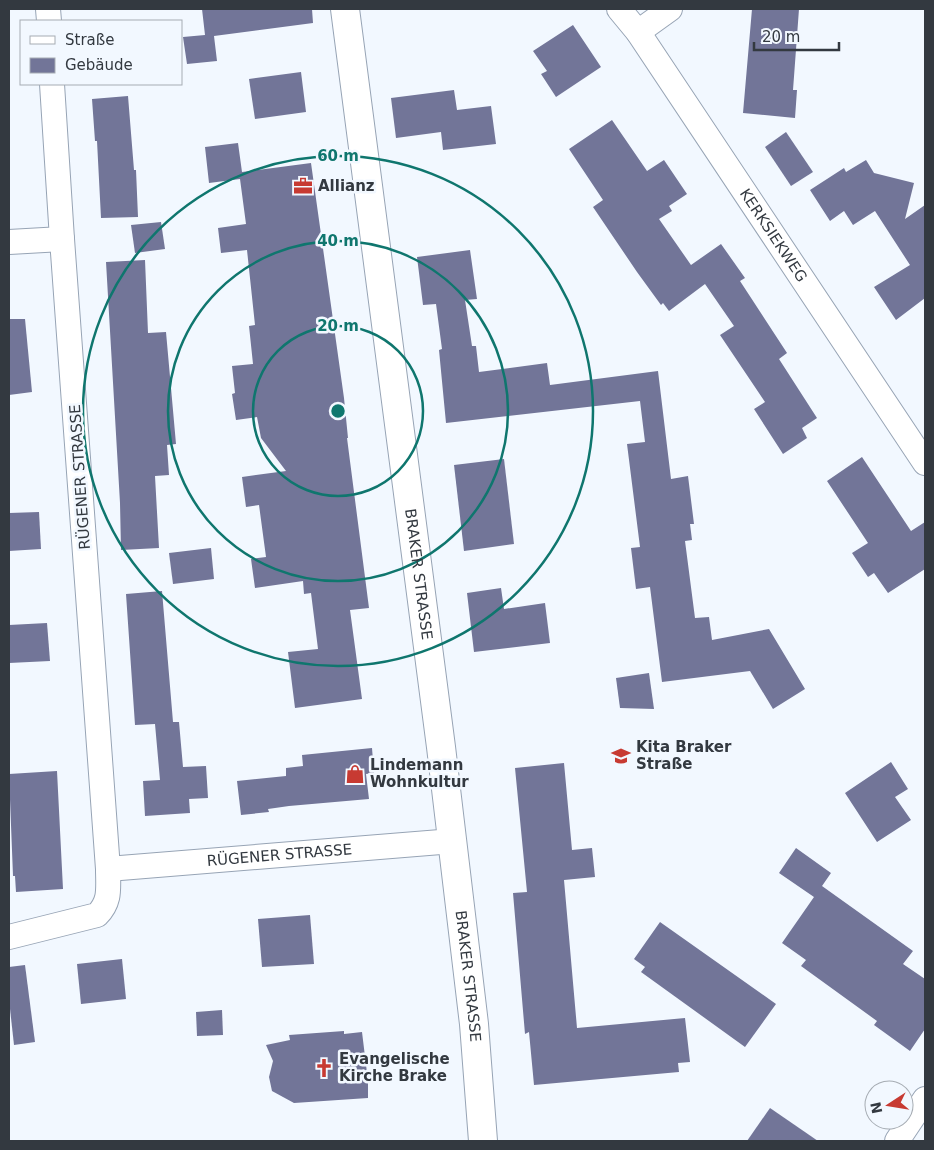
<svg xmlns="http://www.w3.org/2000/svg" width="934" height="1150" font-family="'DejaVu Sans',sans-serif">
<style>
.building{fill:#727598}
.lines{fill:none;stroke-linecap:round;stroke-linejoin:round}
.minor-casing{stroke:#97a4b5;stroke-width:26}
.secondary-casing{stroke:#97a4b5;stroke-width:30}
.minor{stroke:#fff;stroke-width:24}
.secondary{stroke:#fff;stroke-width:28}
.ring{fill:none;stroke:#0f766e;stroke-width:2.5}
.labels{text-anchor:middle;stroke-width:5;stroke-linejoin:round;paint-order:stroke}
.poi-label{font-size:15px;font-weight:bold;fill:#333940;stroke:#f2f8ff;text-anchor:start}
.street-label{font-size:15px;fill:#333940;stroke:#f2f8ff}
.centre{fill:#0f766e;stroke:#f2f8ff;stroke-width:2.5}
.ring-label{font-size:15px;text-anchor:middle;font-weight:bold;fill:#0f766e;stroke:#f2f8ff;stroke-width:5;stroke-linejoin:round;paint-order:stroke}
</style>
<rect width="100%" height="100%" fill="#f2f8ff"/>
<g class="building">
<polygon points="202,9 312,9 313,23 214,36 217,61 187,64 183,37 205,35"/>
<polygon points="752,9 799,9 793,90 797,90 795,118 743,113"/>
<polygon points="573,25 601,67 556,97 541,74 547,71 533,51"/>
<polygon points="301,72 306,112 255,119 249,79"/>
<polygon points="454,90 457,110 491,106 496,144 443,150 441,132 396,138 391,98"/>
<polygon points="128,96 134,170 136,170 138,217 101,218 97,141 95,141 92,99"/>
<polygon points="612,120 647,171 664,160 687,194 669,206 672,211 659,219 691,265 721,244 745,278 740,281 787,353 779,359 817,418 802,428 807,438 783,454 754,409 765,402 720,335 734,326 705,284 669,311 663,303 661,305 637,272 593,207 603,200 569,149"/>
<polygon points="786,132 813,172 791,186 765,147"/>
<polygon points="238,143 242,172 311,163 344,398 348,438 347,438 369,608 350,610 362,699 295,708 288,652 318,649 311,593 304,594 303,581 255,588 251,559 266,557 259,505 246,507 242,477 286,471 261,438 257,417 236,420 232,394 235,393 232,366 253,364 249,326 255,325 247,250 221,253 218,228 246,224 240,179 209,183 205,147"/>
<polygon points="866,160 874,173 914,183 905,219 925,205 925,298 896,320 874,287 910,265 875,211 853,225 844,211 830,221 810,190 844,168 846,172"/>
<polygon points="161,222 165,249 135,253 131,225"/>
<polygon points="470,250 477,299 465,300 472,346 476,346 479,372 547,363 550,385 658,371 671,479 688,476 694,524 690,524 692,540 685,541 695,618 709,617 712,640 769,629 805,689 773,709 750,671 662,682 650,587 636,589 631,548 640,547 627,444 645,442 640,401 446,423 439,350 442,349 436,304 423,305 417,257"/>
<polygon points="145,260 148,333 166,332 176,444 167,445 169,475 155,476 159,548 121,550 120,503 106,262"/>
<polygon points="9,319 25,319 32,392 9,395"/>
<polygon points="862,457 911,531 925,522 925,569 888,593 874,573 868,577 852,553 868,543 827,481"/>
<polygon points="504,459 514,544 464,551 454,465"/>
<polygon points="39,512 41,549 9,551 9,513"/>
<polygon points="211,548 214,579 173,584 169,553"/>
<polygon points="501,588 504,609 545,603 550,643 474,652 467,593"/>
<polygon points="162,591 173,722 179,722 183,767 206,766 208,798 189,799 190,813 145,816 143,781 160,780 155,724 135,725 126,594"/>
<polygon points="47,623 50,661 9,663 9,625"/>
<polygon points="649,673 654,709 620,708 616,678"/>
<polygon points="372,748 374,773 366,774 369,799 289,806 268,809 269,812 241,815 237,781 286,776 286,768 303,766 302,755"/>
<polygon points="891,762 908,789 895,797 911,820 877,842 845,793"/>
<polygon points="564,763 572,850 592,848 595,877 564,880 577,1028 685,1018 690,1062 678,1063 679,1072 534,1085 529,1032 525,1034 513,893 527,892 515,768"/>
<polygon points="57,771 63,889 16,892 15,876 13,876 9,774"/>
<polygon points="796,848 831,873 822,886 913,951 903,964 925,979 925,1029 910,1051 874,1025 877,1021 801,966 806,960 782,943 814,897 779,873"/>
<polygon points="310,915 314,964 262,967 258,919"/>
<polygon points="660,922 776,1004 745,1047 641,972 645,967 634,959"/>
<polygon points="122,959 126,999 81,1004 77,964"/>
<polygon points="25,965 35,1042 14,1045 9,1000 9,967"/>
<polygon points="222,1010 223,1035 197,1036 196,1012"/>
<polygon points="344,1031 344,1034 362,1032 368,1081 368,1098 294,1103 272,1091 269,1077 273,1061 266,1045 290,1040 289,1035"/>
<polygon points="770,1108 818,1141 747,1141"/>
</g>
<g class="lines">
<g class="minor-casing">
<g id="minor">
<polyline points="48,9 49,21"/>
<path id="s1" d="M 619,9 L 638,32 L 925,463"/>
<polyline points="638,32 670,9"/>
<polyline points="9,242 62,239"/>
<path id="s2" d="M 108,869 L 453,841"/>
<path d="M 9,937 L 97,915 C 111,901 108,888 108,869 L 62,239 L 52,84"/>
<polyline points="897,1141 925,1099"/>
</g>
</g>
<g class="secondary-casing">
<g id="secondary">
<path id="s3" d="M 345,9 L 441,747 L 474,1024 L 483,1141"/>
</g>
</g>
<use href="#minor" class="minor"/>
<use href="#secondary" class="secondary"/>
</g>
<g class="ring">
<circle cx="338" cy="411" r="85"/>
<circle cx="338" cy="411" r="170"/>
<circle cx="338" cy="411" r="255"/>
</g>
<defs>
<g id="office-bare" transform="scale(1.5)"><path d="M-6-3h4V-5.5h4V-3h4V5H-6ZM-1-4.5V-3h2v-1.5ZM-6 0V1H6V0Z" fill="#c73a32" stroke="#f2f8ff" stroke-width="2.5" paint-order="stroke"/></g>
<g id="school-bare" transform="scale(1.5)"><path d="M0-5L7-2L0 1L-7-2ZM-4 1L0 2.5L4 1V4Q0 6-4 4Z" fill="#c73a32" stroke="#f2f8ff" stroke-width="2.5" paint-order="stroke"/></g>
<g id="shop-bare" transform="scale(1.5)"><path d="M-5-2.5h2.3a2.7 3.5 0 0 1 5.4 0H5L5.5 6h-11ZM-1.5-2.5h3a1.5 2.3 0 0 0-3 0Z" fill="#c73a32" stroke="#f2f8ff" stroke-width="2.5" paint-order="stroke"/></g>
<g id="church-bare" transform="scale(1.5)"><path d="M-1.2-6h2.4v3.5h3.3v2.4h-3.3V6h-2.4V-.1h-3.3v-2.4h3.3Z" fill="#c73a32" stroke="#f2f8ff" stroke-width="2.5" paint-order="stroke"/></g>
</defs>
<g fill-rule="evenodd">
<use href="#office-bare" x="303" y="186"/>
<use href="#school-bare" x="621" y="756"/>
<use href="#shop-bare" x="355" y="774"/>
<use href="#church-bare" x="324" y="1068"/>
</g>
<g class="labels">
<g class="poi-label">
<text x="318" y="191">Allianz</text>
<text x="636" y="752">Kita Braker<tspan x="636" dy="17">Straße</tspan></text>
<text x="370" y="770">Lindemann<tspan x="370" dy="17">Wohnkultur</tspan></text>
<text x="339" y="1064">Evangelische<tspan x="339" dy="17">Kirche Brake</tspan></text>
</g>
<g class="street-label">
<text dy="5" stroke="none"><textPath href="#s1" startOffset="274">KERKSIEKWEG</textPath></text>
<text transform="translate(80 477) rotate(-94)" y="5">RÜGENER STRASSE</text>
<text dy="5" stroke="none"><textPath href="#s3" startOffset="570">BRAKER STRASSE</textPath></text>
<text dy="5" stroke="none"><textPath href="#s2" startOffset="172">RÜGENER STRASSE</textPath></text>
<text dy="5" stroke="none"><textPath href="#s3" startOffset="975">BRAKER STRASSE</textPath></text>
</g>
</g>
<circle cx="338" cy="411" r="8" class="centre"/>
<g class="ring-label">
<text x="338" y="161">60 m</text>
<text x="338" y="246">40 m</text>
<text x="338" y="331">20 m</text>
</g>
<rect width="934" height="1150" fill="none" stroke="#333940" stroke-width="20"/>
<rect x="20" y="20" width="162" height="65" fill="#f2f8ff" stroke="#a6acb3"/>
<rect x="30" y="36" width="25" height="8" fill="#ffffff" stroke="#a6acb3"/>
<text x="65" y="45" font-size="15" fill="#333940">Straße</text>
<rect x="30" y="58" width="25" height="15" fill="#727598" stroke="#a6acb3"/>
<text x="65" y="70" font-size="15" fill="#333940">Gebäude</text>
<g transform="translate(889 1105) rotate(258)"><circle r="24" fill="#f2f8ff" stroke="#a6acb3"/>
<path d="M0-4L9 19L0 12L-9 19Z" fill="#c73a32"/>
<text y="-8" font-size="14" font-weight="bold" text-anchor="middle" fill="#333940">N</text>
</g>
<path d="M754 42v8h85v-8" fill="none" stroke="#333940" stroke-width="2.5"/>
<text x="762" y="42" font-size="15" fill="#333940" stroke="#f2f8ff" stroke-width="4" paint-order="stroke">20 m</text>
</svg>
